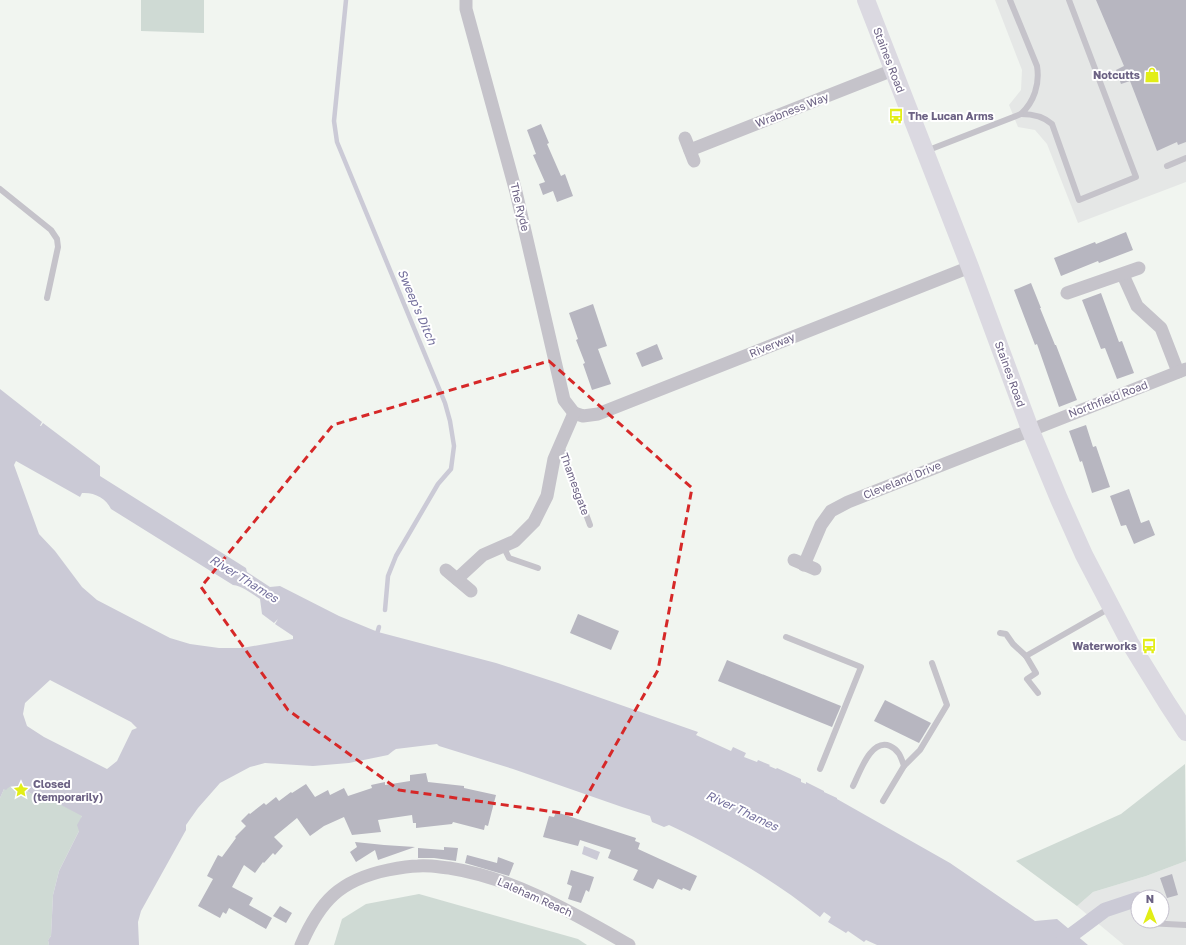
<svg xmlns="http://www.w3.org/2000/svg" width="1186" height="945" font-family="'Golos Text',sans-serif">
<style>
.built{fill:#e5e7e6;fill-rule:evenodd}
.green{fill:#cfdad4}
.water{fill:#cbcad6;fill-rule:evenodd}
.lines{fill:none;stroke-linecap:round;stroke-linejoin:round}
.stream{stroke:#cbcad6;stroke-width:4.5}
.canal{stroke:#cbcad6;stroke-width:15}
.building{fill:#b7b6c0}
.lane{stroke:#c5c3ca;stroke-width:6}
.street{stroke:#c5c3ca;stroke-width:13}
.secondary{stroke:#dbd9e1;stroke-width:18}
.marked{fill:none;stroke:#d62828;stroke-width:3;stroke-dasharray:8 5;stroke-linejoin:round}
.labels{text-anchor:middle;stroke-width:4;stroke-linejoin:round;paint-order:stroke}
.street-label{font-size:11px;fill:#6b6183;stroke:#fff}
.poi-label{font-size:11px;font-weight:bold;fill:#6b6183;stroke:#fff;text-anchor:end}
.water-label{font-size:12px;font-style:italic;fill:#74709d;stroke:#fff}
</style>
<rect width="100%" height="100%" fill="#f1f5f0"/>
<g class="built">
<polygon points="995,0 1186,0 1186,182 1078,223 1047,144 1035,130 1018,127 1009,105 1021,90 1022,70"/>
<path d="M 1186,861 L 1186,945 L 1124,945 L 1077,906 L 1093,892 L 1146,876 ZM 1138,897 L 1162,897 L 1162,921 L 1138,921 Z"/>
</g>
<g class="green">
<polygon points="141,0 204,0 204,33 141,31"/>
<polygon points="1185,764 1186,861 1146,876 1093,892 1077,906 1016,861 1121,814"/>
<polygon points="12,785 25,790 37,797 44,796 82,815 79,831 59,871 53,895 51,936 48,940 49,945 0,945 0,798 4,789"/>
<polygon points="419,894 578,939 587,945 334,945 342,919 366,904"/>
</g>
<g class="water">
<path d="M 0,389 L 42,422 L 40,426 L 41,426 L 43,423 L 100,466 L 100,476 L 246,568 L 247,572 L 270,587 L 280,586 L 339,616 L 378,632 L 496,663 L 558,683 L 698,732 L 696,735 L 731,751 L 733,747 L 746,753 L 744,757 L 757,762 L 758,760 L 770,765 L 769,766 L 776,769 L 777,768 L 801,779 L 801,782 L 806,784 L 806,782 L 824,791 L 824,792 L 837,798 L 837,799 L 950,863 L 1035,921 L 1057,919 L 1088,945 L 877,945 L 866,940 L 864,942 L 848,931 L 846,933 L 828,922 L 831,917 L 824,912 L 820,917 C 774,880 722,850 669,825 L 664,827 L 652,822 L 650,816 L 622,807 L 513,769 L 439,746 L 437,744 L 396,749 L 393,751 L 388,755 L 349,763 L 313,766 L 265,763 L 250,767 L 220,783 L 198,808 L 186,825 L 186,830 L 141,911 L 138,922 L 139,945 L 49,945 L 48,940 L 51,936 L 53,895 L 59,871 L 79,831 L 77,825 L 82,816 L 44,796 L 40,799 C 30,794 14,779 6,790 L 4,789 L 0,798 ZM 16,461 L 80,497 L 82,493 C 94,492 106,498 111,509 L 233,585 C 243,586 252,594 260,599 L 262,614 L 274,623 L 278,619 L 275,624 L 293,636 L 293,639 L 242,648 L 219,648 L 190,644 L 170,638 L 97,600 L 82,587 L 55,551 L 39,534 L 14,465 ZM 50,680 L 131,722 L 137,728 L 132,730 L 117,761 L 107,769 L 44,737 L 27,726 L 23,714 L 25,703 Z"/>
<polygon points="584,846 600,852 597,860 582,854"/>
</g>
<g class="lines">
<g class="stream">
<polyline points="346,0 334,121 337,142 445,403 450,421 454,446 451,469 438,484 396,556 388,576 385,610"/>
<polyline points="376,637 379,627"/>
</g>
<polyline class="canal" points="1058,945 1105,910 1138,899"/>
</g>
<g class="building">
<polygon points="1096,0 1186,0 1186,142 1178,145 1177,142 1157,151 1130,81 1121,84 1116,70 1124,66"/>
<polygon points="541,124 549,143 547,144 561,176 565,174 573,196 557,202 553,191 543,195 539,184 545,182 533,155 536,154 527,130"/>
<polygon points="1126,232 1133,250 1099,263 1098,261 1061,276 1054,258 1095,242 1096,244"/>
<polygon points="1031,283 1041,308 1040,308 1055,345 1056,345 1077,400 1059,407 1037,344 1035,345 1014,290"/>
<polygon points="1101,293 1119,342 1122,341 1134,373 1117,379 1105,348 1101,349 1082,300"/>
<polygon points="593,304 607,346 598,349 611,384 592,390 583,364 585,363 576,340 578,339 569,313"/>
<polygon points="657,344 663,359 642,367 636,353"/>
<polygon points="1086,425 1093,447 1096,446 1110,487 1092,493 1082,461 1080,462 1069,431"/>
<polygon points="1129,489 1141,523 1149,520 1155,535 1134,544 1126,525 1121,526 1110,496"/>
<polygon points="578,614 619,631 611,650 570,633"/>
<polygon points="727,660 841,706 832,727 718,681"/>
<polygon points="885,700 931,723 919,743 874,721"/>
<polygon points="426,773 428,782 464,786 464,788 496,795 488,826 485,825 484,830 453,822 452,824 416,828 416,823 413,823 412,815 378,820 381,832 352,835 344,817 324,826 310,836 297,818 274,837 283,846 275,855 273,853 264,863 263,862 255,873 244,865 232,887 253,898 249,905 272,918 266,929 229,908 226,914 223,912 220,918 198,906 213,879 207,876 218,855 222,857 236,838 235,837 246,826 241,821 249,813 250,814 264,803 266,805 276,797 279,801 291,792 292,793 306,784 315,797 328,790 330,795 344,788 348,796 372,788 371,785 385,782 385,785 410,781 410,775"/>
<polygon points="556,812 636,838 635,841 640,843 638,849 697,876 690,891 683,888 682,890 658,879 653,889 633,880 638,870 608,858 611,850 580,840 578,846 543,837 549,816 554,817"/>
<polygon points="355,842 384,845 415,847 378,860 375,850 356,862 350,852 357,847"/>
<polygon points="444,847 458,848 456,861 434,858 418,858 418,848 444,850"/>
<polygon points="467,855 497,863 498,857 514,863 509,876 465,863"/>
<polygon points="571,870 594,877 589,892 586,890 581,903 568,899 572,886 567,884"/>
<polygon points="1172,874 1178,895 1167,898 1160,878"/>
<polygon points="280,906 292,913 286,923 273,916"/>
</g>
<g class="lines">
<g class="lane">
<path d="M 1010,0 L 1037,66 C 1040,84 1034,102 1021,114 C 1032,114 1043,116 1052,124 L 1079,200 L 1136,177 L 1069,0"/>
<polyline points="926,151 1021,114"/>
<polyline points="1167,166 1186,158"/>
<polyline points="0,189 51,230 57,239 58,247 47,298"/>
<polyline points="561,446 590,525"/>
<polyline points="503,546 509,558 538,568"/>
<polyline points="1000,633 1006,634 1013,644 1026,656 1110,608"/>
<polyline points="786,637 861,667 820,769"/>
<polyline points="1026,656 1036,673 1027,679 1038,693"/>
<polyline points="904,766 920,750 947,705 932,663"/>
<path d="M 853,786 C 860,772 871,738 890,746 C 899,750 901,757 904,766 L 883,801"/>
<polyline points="1147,923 1186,925"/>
</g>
<g class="street">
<polyline points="466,0 466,9 516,192 564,400 574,413"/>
<polyline points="685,138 694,161"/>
<polyline points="690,150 893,70"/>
<polyline points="1123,275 1137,306 1161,328 1178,372"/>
<polyline points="1067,293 1139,268"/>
<polyline points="574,413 583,416 598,414 970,267"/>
<polyline points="794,560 815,569"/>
<polyline points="804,565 821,525 831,511 848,502 1186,369"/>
<polyline points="446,570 471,591"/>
<polyline points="457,579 483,555 515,541 534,522 547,496 554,459 574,413"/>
<path d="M 301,945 C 320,901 340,880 388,870 C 398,868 408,866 418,866 C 428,865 439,867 449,868 C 514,878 573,913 629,945"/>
</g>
<polyline class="secondary" points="866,0 970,267 1030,429 1059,499 1084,555 1130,643 1167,703 1186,732"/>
</g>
<path class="marked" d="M 549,361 L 692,488 L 658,670 L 576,815 L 399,790 L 288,710 L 201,587 L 333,425 Z"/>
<defs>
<g id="shop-bare" transform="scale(1.2)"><path d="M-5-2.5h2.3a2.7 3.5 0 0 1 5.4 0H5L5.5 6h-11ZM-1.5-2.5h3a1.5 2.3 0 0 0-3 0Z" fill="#e2ee17" stroke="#fff" stroke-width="2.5" paint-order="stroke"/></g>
<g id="bus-bare" transform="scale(1.2)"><path d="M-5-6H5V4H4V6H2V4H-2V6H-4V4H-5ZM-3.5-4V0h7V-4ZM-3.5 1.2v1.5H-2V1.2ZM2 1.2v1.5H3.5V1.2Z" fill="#e2ee17" stroke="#fff" stroke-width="2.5" paint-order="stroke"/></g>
<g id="sight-bare" transform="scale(1.2)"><path d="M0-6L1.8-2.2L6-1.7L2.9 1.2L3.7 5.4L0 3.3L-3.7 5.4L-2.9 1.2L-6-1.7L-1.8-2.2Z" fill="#e2ee17" stroke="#fff" stroke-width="2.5" paint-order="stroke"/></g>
</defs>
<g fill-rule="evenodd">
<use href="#shop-bare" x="1152" y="75"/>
<use href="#bus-bare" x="896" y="116"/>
<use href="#bus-bare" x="1149" y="646"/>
<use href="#sight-bare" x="21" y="790"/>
</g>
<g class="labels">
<g class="street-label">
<text transform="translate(889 60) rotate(69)" y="4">Staines Road</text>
<text transform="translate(792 110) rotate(-21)" y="4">Wrabness Way</text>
<text transform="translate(520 207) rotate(76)" y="4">The Ryde</text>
<text transform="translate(772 345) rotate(-22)" y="4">Riverway</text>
<text transform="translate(1010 374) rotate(70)" y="4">Staines Road</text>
<text transform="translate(1108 399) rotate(-21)" y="4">Northfield Road</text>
<text transform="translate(902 480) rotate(-22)" y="4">Cleveland Drive</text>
<text transform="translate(575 484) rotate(70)" y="4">Thamesgate</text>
<text transform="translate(535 897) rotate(24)" y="4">Laleham Reach</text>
</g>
<g class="poi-label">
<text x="1140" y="79">Notcutts</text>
<text x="908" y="120" text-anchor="start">The Lucan Arms</text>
<text x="1137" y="650">Waterworks</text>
<text x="33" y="788" text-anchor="start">Closed<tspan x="33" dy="13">(temporarily)</tspan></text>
</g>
<g class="water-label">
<text transform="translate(417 307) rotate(67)" y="4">Sweep's Ditch</text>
<text transform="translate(244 579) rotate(32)" y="4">River Thames</text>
<text transform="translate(742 811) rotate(25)" y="4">River Thames</text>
</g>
</g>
<g transform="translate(1150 909)"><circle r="19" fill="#ffffff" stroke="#c4c0cd"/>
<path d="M0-3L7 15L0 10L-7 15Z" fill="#e2ee17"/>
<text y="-6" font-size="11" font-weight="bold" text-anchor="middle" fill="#6b6183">N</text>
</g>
</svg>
